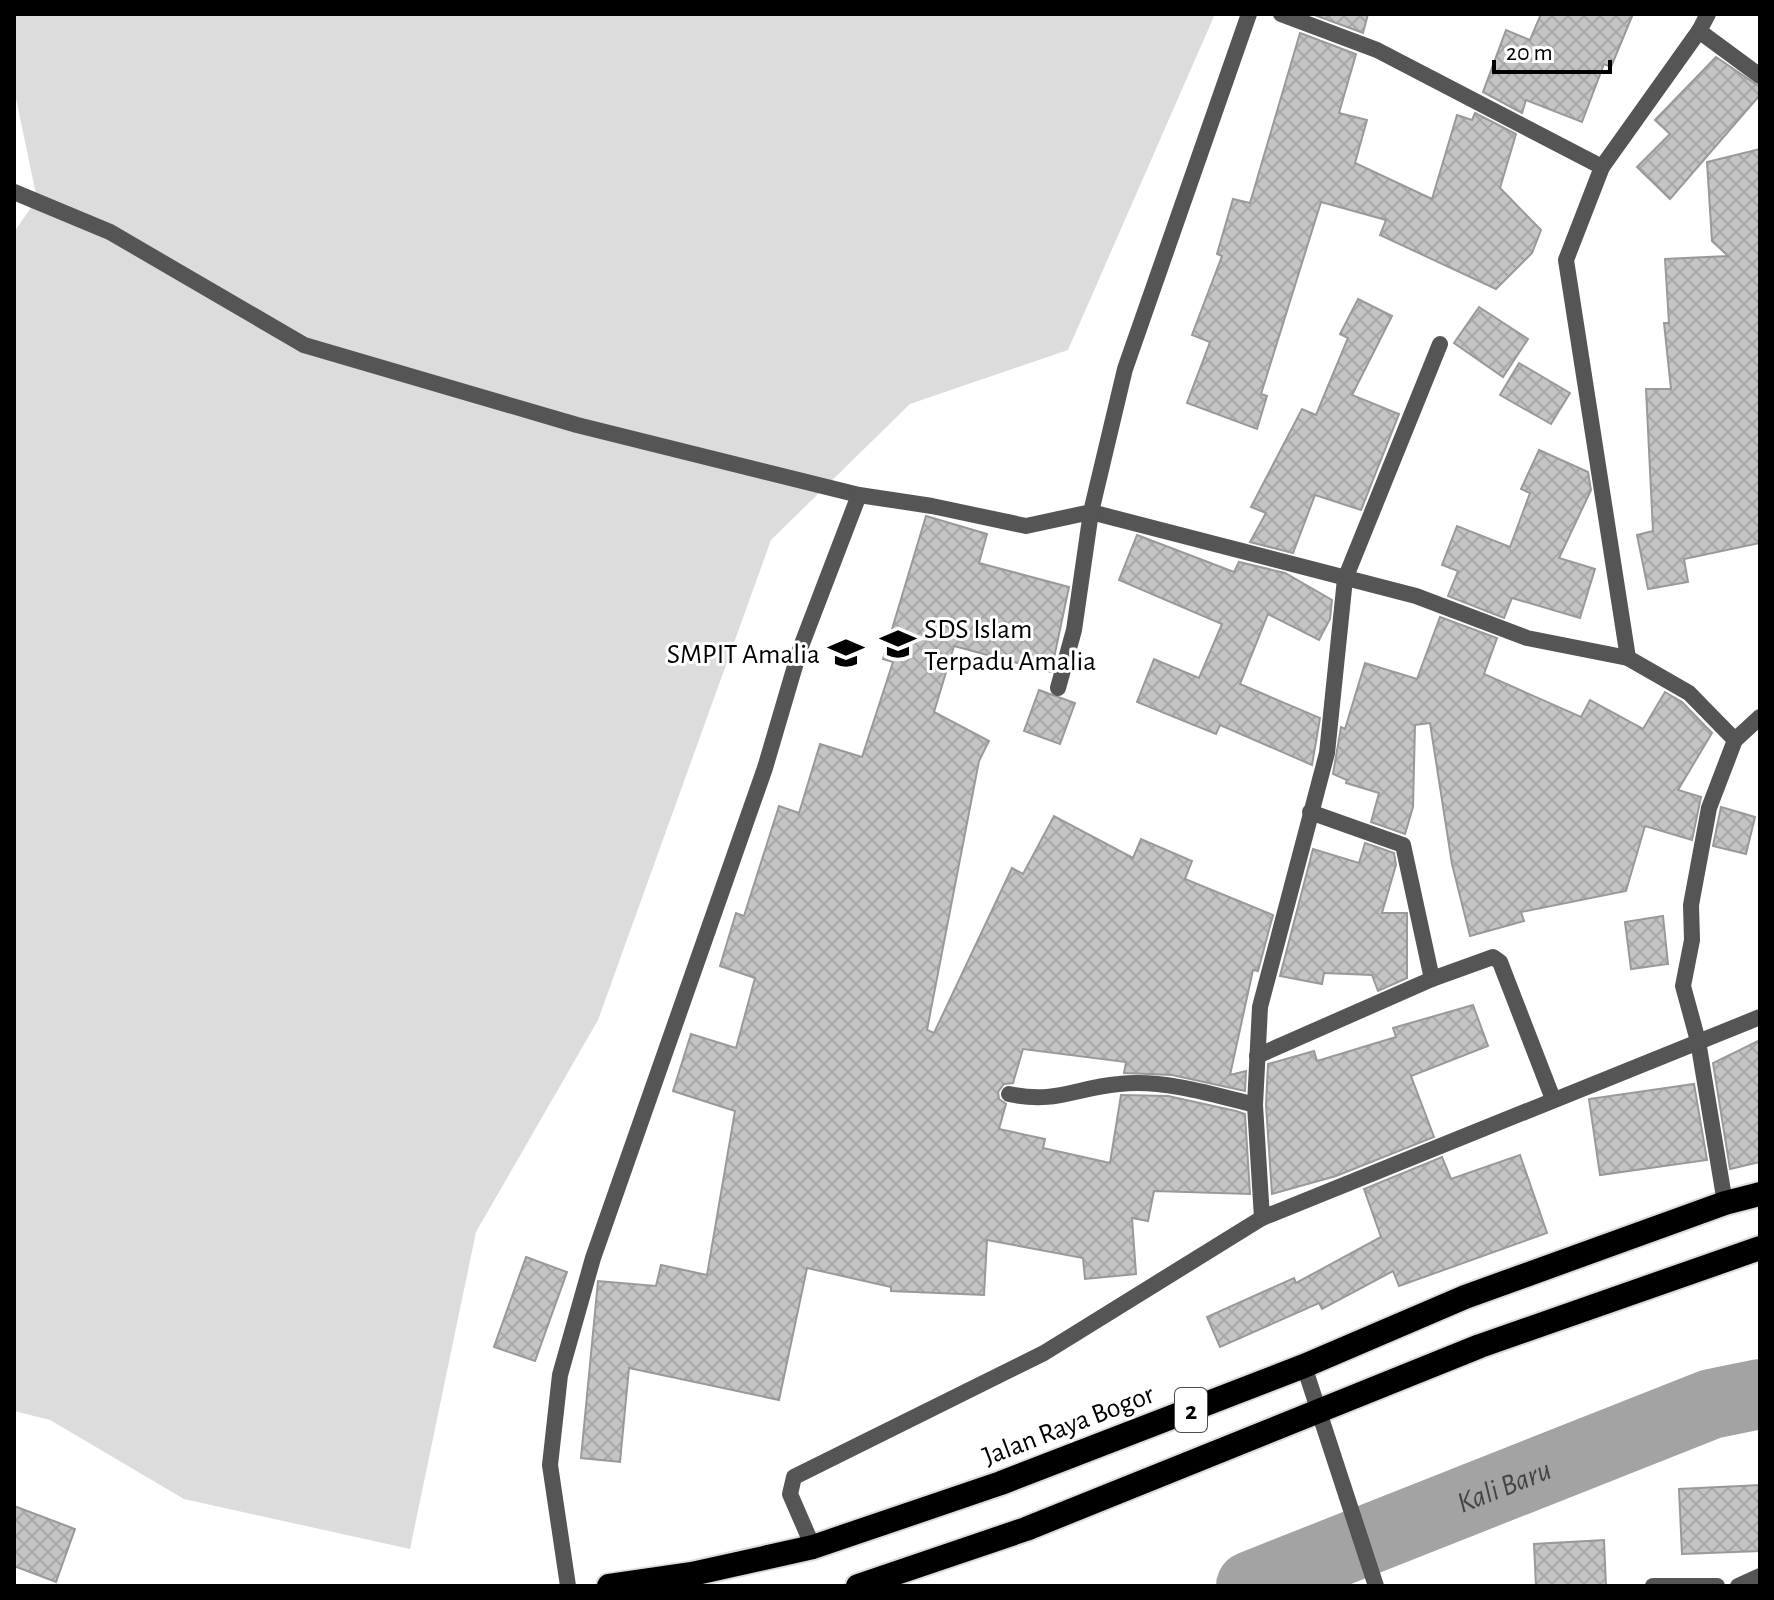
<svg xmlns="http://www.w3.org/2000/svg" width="1774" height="1600" font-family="'Alegreya Sans',sans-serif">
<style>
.grass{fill:#dcdcdc}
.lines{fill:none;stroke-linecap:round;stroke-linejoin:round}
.river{stroke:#a3a3a3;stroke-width:70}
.building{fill:url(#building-cross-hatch);stroke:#999;stroke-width:2}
.highway-casing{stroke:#dbdbdb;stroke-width:28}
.lane{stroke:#555;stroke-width:16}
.street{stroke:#555;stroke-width:16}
.highway{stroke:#000;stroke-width:24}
.labels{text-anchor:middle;stroke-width:6;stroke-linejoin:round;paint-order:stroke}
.shield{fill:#fff;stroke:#4c4c4c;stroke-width:2}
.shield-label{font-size:26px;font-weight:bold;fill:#000}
.poi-label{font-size:28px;fill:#000;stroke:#fff;text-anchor:start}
.street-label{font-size:28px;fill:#000;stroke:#fff}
.water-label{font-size:30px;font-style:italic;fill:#444;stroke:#fff}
</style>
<defs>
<pattern id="building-cross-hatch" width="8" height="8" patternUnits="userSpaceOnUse" patternTransform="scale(2)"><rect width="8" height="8" fill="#c4c4c4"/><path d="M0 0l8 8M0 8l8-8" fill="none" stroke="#a7a7a7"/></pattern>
</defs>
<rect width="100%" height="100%" fill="#fff"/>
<polygon class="grass" points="14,14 1215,14 1068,350 910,404 771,540 598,1020 476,1232 410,1549 184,1499 50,1420 14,1411 14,232 37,199 14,89"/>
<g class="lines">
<path class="river" id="s1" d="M 1251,1586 L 1711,1404 L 1760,1394"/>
</g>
<g class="building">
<polygon points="1312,14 1368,14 1363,33"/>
<polygon points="1541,14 1633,14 1611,67 1604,64 1582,122 1526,100 1522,113 1483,92 1506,30 1530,40"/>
<polygon points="1300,33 1356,54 1339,113 1367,120 1355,163 1432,199 1457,115 1472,120 1475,113 1516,134 1500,188 1541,230 1532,253 1496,289 1380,235 1386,220 1321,202 1261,394 1267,396 1257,429 1187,403 1210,342 1192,335 1222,256 1217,254 1233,199 1250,203"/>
<polygon points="1716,57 1760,87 1760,95 1670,199 1637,167 1670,134 1655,120"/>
<polygon points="1760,149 1760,543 1684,559 1688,582 1648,589 1637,535 1653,531 1646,389 1671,389 1664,323 1669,323 1665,259 1728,256 1712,241 1707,162"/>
<polygon points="1358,299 1392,316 1352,395 1399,414 1361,510 1315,495 1293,553 1250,542 1266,513 1251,507 1302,409 1316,415 1348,338 1340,334"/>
<polygon points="1479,307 1528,339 1503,377 1454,343"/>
<polygon points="1519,363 1570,393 1551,424 1500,395"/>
<polygon points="1539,450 1588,472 1591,490 1559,558 1595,569 1580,618 1512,598 1504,618 1448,596 1458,571 1442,565 1457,526 1510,547 1530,493 1521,489"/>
<polygon points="926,516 987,534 979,563 1069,587 1051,672 954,646 934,712 989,741 979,761 927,1030 934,1033 1012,868 1023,874 1054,816 1133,858 1141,839 1192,861 1185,879 1273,915 1258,971 1253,970 1230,1075 1246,1071 1245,1091 1172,1075 1124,1073 1126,1062 1023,1049 1013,1083 1004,1084 998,1092 999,1099 1006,1104 999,1129 1045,1139 1043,1148 1110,1163 1121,1095 1168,1096 1236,1111 1245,1114 1250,1194 1154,1191 1148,1221 1132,1218 1136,1274 1085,1279 1083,1258 987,1240 984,1295 891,1291 891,1287 807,1268 779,1400 629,1368 620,1462 581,1458 598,1281 656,1286 661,1265 707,1275 735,1111 673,1091 691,1034 736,1048 755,978 720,966 736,913 744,916 779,806 799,813 820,744 862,757 893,662 883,659"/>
<polygon points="1137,535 1234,572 1239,562 1285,573 1332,600 1330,619 1319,640 1268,614 1240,684 1320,718 1312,765 1220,725 1216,734 1137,702 1154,659 1199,678 1222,624 1119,580"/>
<polygon points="1440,617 1497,638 1484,674 1581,717 1590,700 1643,729 1665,692 1682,702 1712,733 1678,790 1701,797 1692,840 1645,826 1626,891 1521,912 1524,921 1470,936 1452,864 1430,723 1415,725 1413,807 1405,834 1371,822 1379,793 1346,783 1347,780 1333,774 1341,727 1345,729 1365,663 1417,679"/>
<polygon points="1039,690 1075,703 1060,744 1024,731"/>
<polygon points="1721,807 1755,817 1746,854 1713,846"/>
<polygon points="1365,843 1394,853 1396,865 1382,913 1407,913 1407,978 1378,991 1372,975 1324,973 1322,984 1280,976 1313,849 1359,863"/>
<polygon points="1663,916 1668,964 1631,969 1625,922"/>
<polygon points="1473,1005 1488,1046 1411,1076 1434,1137 1336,1176 1272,1194 1266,1105 1268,1064 1314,1051 1317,1061 1396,1037 1393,1028"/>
<polygon points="1760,1040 1760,1162 1730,1169 1713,1063"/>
<polygon points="1694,1084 1707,1160 1600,1175 1589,1099"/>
<polygon points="1520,1155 1547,1233 1399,1286 1393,1271 1322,1309 1319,1303 1220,1347 1207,1317 1294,1278 1296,1283 1381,1237 1364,1189 1442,1157 1451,1179"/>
<polygon points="526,1257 567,1272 535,1361 494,1347"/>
<polygon points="1760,1485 1760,1551 1682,1554 1679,1489"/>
<polygon points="14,1506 75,1529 56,1582 14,1566"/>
<polygon points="1604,1540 1606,1586 1536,1586 1534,1544"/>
</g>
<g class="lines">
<g class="highway-casing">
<g id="highway">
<polyline points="609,1586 692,1574 813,1547 1001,1483 1304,1366 1465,1297 1725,1203 1760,1194"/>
<polyline points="858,1586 1026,1529 1480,1346 1760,1248"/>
</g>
</g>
<g class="lane">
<polyline points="1653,1586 1717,1586"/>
<polyline points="1738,1586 1760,1576"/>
</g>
<g class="street">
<polyline points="1281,14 1377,50 1602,167"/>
<polyline points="1699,31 1708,14"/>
<polyline points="14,192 110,232 304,345 577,425 859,495"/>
<polyline points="1628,658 1566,260 1602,167 1699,31 1760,76"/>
<polyline points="1058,688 1074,630 1091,512 1416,596 1527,638 1628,658 1689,693 1735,740"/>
<polyline points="1310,812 1403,845 1432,979"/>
<polyline points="1257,1056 1432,979 1493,957 1500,962 1553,1099"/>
<path d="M 1009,1094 C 1056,1104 1074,1088 1119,1084 C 1163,1079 1212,1094 1255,1105"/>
<polyline points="1725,1203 1698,1041 1683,986 1692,940 1691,905 1709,808 1735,740 1760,717"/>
<polyline points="1262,1218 1255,1105 1260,1007 1327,753 1345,579 1440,344"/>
<polyline points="1304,1366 1376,1586"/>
<polyline points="813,1547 790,1494 794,1477 1044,1353 1262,1218 1760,1017"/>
<polyline points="568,1586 550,1465 560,1375 593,1258 765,768 800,649 859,495 932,506 1026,526 1091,512 1125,369 1249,14"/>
</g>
<use href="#highway" class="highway"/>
</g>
<defs>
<g id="school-bare" transform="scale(2.76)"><path d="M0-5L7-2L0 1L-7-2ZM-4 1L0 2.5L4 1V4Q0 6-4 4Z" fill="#000" stroke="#fff" stroke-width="2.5" paint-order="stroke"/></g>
</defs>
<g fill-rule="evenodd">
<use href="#school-bare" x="898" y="644"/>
<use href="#school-bare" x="846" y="653"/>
</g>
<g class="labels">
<rect class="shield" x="1175" y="1388" width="32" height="44" rx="6"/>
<g class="shield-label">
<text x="1191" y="1419">2</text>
</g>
<g class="poi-label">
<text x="924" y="638">SDS Islam<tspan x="924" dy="32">Terpadu Amalia</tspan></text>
<text x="820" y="663" text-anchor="end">SMPIT Amalia</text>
</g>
<g class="street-label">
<text transform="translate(1068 1424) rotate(-21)" y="10">Jalan Raya Bogor</text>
</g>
<g class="water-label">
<text dy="10" stroke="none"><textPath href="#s1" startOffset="272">Kali Baru</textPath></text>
</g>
</g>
<rect width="1774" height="1600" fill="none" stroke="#000000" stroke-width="32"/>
<path d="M1494 60v12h116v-12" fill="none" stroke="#000000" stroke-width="4"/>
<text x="1506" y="60" font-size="24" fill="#000000" stroke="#ffffff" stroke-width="6" paint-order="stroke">20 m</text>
</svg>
